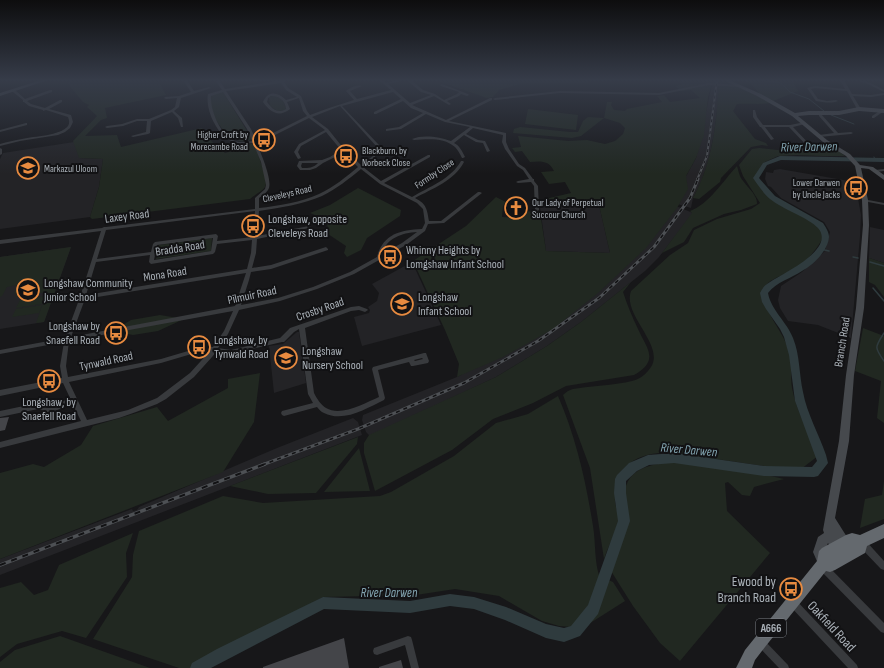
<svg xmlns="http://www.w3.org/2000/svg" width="884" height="668" font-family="'Sofia Sans Condensed',sans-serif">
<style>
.built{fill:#232326}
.green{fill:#212821}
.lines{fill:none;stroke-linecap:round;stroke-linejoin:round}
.stream-far1{stroke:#2f3b3e;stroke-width:1}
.stream{stroke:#2f3b3e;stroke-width:1.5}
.river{fill:#2f3b3e;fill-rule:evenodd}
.building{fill:#444549}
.street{fill:#383a3d;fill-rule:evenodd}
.secondary{fill:#46494d;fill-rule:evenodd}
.highway{fill:#64696e;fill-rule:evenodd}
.rail-far2-casing{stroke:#4d5054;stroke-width:2}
.rail-far1-casing{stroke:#4d5054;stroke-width:3}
.rail-casing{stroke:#4d5054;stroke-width:3.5}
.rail-far2{stroke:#121214;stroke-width:1;stroke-dasharray:3;stroke-linecap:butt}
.rail-far1{stroke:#121214;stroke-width:1.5;stroke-dasharray:4;stroke-linecap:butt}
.rail{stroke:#121214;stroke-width:2;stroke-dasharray:6;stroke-linecap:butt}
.labels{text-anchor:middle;stroke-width:4;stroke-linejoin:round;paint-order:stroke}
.far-poi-label{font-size:10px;fill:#aab1b8;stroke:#121214;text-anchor:start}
.far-street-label{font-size:10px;fill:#aab1b8;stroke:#121214}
.shield{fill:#121214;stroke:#7c8187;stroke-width:1}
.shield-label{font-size:11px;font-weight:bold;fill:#aab1b8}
.street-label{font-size:12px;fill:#aab1b8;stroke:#121214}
.poi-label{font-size:12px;fill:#aab1b8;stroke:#121214;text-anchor:start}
.water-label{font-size:13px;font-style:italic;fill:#83a5b1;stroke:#121214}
.near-poi-label{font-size:14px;fill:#aab1b8;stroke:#121214;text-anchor:end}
.near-street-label{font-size:14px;fill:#aab1b8;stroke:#121214}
</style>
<rect width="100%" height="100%" fill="#171719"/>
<g class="built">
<polygon points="713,80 721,80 714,134 709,159 701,183 693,198 691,208 674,203 686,176 696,158"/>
<polygon points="74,142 80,158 103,159 99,187 90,217 0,229 0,159 3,153"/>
<polygon points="780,169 855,182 861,215 860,236 851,338 818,325 788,321 780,308 778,300 781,286 802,272 825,251 830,232 824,222 781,198 771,187 768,186 765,179 766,172 773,173 774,170"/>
<polygon points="545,199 591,201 599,205 610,253 546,251 540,207"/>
<polygon points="676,206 693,213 659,257 645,271 581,322 547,346 496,377 373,435 369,435 366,432 362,420 363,415 457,377 516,345"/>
<polygon points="870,227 884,230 884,263 869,258"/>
<polygon points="71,247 44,322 0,329 0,257"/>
<polygon points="412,262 441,325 362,346 354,317 369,313 370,310 368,307 377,301 379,293 372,284"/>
<polygon points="297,332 299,332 306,383 274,393 269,346 283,344"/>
<polygon points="353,418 358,422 362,435 0,575 0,559 132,509 133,511 137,510 139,507 277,448"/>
</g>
<g class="green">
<path d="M 71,80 L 158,80 L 166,95 L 105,108 L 107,118 L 101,120 L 85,136 L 117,135 L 121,147 L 202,128 L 208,138 L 225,153 L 242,148 L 243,144 L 254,144 C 257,152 269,180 265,187 C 263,191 254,195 250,199 L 92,219 L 90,217 L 99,187 L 103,159 L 79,158 L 73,141 L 97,116 L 87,107 L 89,105 L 83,102 L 68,84 Z"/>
<polygon points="439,80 587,80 588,83 524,83 499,90 493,97 487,98 438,81"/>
<path d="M 680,80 L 713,80 L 708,97 L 704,135 L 696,158 L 686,176 L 688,189 L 677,208 L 646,248 L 598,293 L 553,329 L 503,357 L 457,377 L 459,364 L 445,330 L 413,261 L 466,226 L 496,197 L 506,202 L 503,206 L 502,217 L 521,218 L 522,211 L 540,212 L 546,251 L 610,253 L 599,205 L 591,201 L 545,199 L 571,193 L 565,182 L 549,184 L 541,172 L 554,171 C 549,160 540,161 530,162 L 522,151 L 515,152 L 512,148 L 521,147 L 518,136 L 568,141 L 587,140 L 605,144 L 615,141 L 623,134 L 625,128 L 620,123 L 604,118 L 581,136 L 572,138 L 513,133 L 514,129 L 520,127 L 570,132 L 578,132 L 583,121 L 588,117 L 604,118 L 607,102 L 612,102 L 611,105 L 614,110 L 625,111 L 627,109 L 662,102 L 657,96 L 664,95 L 670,102 L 700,98 L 691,90 L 682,91 L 675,86 L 681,85 Z"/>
<path d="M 719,80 L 733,84 L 771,103 C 759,105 749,103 737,104 L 733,111 L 755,139 L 766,143 L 768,146 L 762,145 L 751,147 L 721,178 L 720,182 L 699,199 L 693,198 C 713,162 717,120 719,80 Z"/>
<polygon points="744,80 792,80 798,91 773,101 760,94 751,84"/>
<path d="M 221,92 L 223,92 L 252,139 C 232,152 204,111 212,95 Z"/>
<path d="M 272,96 C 281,96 285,102 286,110 C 279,112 276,111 270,106 L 269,97 Z"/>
<polygon points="528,109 578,115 576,130 525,124"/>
<path d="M 759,148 L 787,151 L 822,151 L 836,149 L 845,156 L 822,156 L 797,155 L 778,156 L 765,162 L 755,177 C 760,184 766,194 773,199 C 787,209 819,218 824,235 C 821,244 807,261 800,266 C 790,274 770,277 764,288 C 757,298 778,327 783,337 C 786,343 789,349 790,354 C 793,365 790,377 792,388 C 796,411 810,434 818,456 L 801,469 L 771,467 L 668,452 C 636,454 614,465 615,501 C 615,507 620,516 618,522 C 615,534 608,547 604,559 L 590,468 L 563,395 C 566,392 569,390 573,389 C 589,386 606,386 622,383 C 635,381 643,379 651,367 C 665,345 622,315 631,291 L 670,255 L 688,243 L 694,230 L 717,219 L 751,209 L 760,203 L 743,176 L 739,165 L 752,149 Z"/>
<path d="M 737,166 C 738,170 739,173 740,176 C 744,185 758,194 757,204 L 741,210 L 724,214 L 693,228 L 684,242 L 662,253 L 692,213 L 690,211 C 709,204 723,181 737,166 Z"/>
<polygon points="358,188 401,210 400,216 367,238 361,250 347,257 344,253 346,246 328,234 327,220 310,213 330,205"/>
<polygon points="212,238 211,251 156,259 159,245"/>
<polygon points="71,247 44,322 36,323 47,292 15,297 17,294 23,292 14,294 17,285 7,287 2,296 0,297 0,257"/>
<polygon points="869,258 884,263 884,297 875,285 869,282"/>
<path d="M 631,282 L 623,292 C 627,304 632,317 638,329 C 647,349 660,360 634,375 L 566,386 L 533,403 L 493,419 L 452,450 L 375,491 L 364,453 L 364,443 L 369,435 L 496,377 L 547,346 L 581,322 Z"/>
<polygon points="45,296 42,304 16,308 20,300"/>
<polygon points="42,305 39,313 12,317 16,309"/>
<polygon points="160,315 184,319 158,331 133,335 113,331 131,320"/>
<polygon points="863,328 884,336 884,423 877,418 881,381 855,371"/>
<polygon points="260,373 254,422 223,472 0,559 0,473 33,464 44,467 81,445 93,426 157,407 168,421 228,388 228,379"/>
<path d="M 558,396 C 576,437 586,482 593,526 C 596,544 594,562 600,578 C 593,597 586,613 571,627 L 559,626 L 542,621 L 499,596 L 455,589 L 416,595 L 323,597 L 190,668 L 179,668 L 93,639 L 132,577 L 133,555 L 139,531 L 223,496 L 263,503 L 380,496 L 391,492 L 454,456 L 496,423 L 528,414 Z"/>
<polygon points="358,437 357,444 316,493 268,494 230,486"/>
<polygon points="359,448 370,491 323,492 324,492"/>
<path d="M 671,462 L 748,471 L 784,479 L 754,487 L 750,496 L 742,495 L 728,482 L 725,483 L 727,511 L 770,553 L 680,661 L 660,643 L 633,606 L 611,571 C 616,557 625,535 627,521 C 627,514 624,507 624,500 C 624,469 647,465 671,462 Z"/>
<polygon points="884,481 884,519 860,528 865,499 882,495"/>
<polygon points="133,533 126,553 127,577 86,638 62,631 17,644 0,657 0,588 21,582 34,595 48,590 59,565"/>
<polygon points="608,580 613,582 625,601 584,627 597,611"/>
<polygon points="60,636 150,668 0,668 0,662 15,650"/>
</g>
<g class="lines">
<g class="stream-far1">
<polyline points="759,80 781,83 790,92 809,99 824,111"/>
<polyline points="831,115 854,124"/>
<polyline points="874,157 875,160"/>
</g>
<g class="stream">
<polyline points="820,249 829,251"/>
<polyline points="853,257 858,258"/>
<polyline points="870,262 884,266"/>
<polyline points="873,288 884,301"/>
<path d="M 884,333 C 875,347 874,347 884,361"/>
</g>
<path class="river" d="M 780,156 L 884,158 L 884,162 L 781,160 L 767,165 L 759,178 L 775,196 L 823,223 C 826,228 829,232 829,237 C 828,251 813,265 802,271 C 792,278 776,282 768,293 C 771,310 787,322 793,338 C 800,355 799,374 803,392 C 807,414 819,434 826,455 L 828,463 L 818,476 L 814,477 L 764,476 L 674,463 L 649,465 L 637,471 L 626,481 L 626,493 L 630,521 L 598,614 L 580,636 L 564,642 L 546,638 L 505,620 L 474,609 L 450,606 L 410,613 L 324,609 L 211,668 L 190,668 L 192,663 L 217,649 L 323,597 L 410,601 L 450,594 L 474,597 L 506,607 L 546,624 L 564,628 L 571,626 L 588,605 L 618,521 L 614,493 L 615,479 L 617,475 L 629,463 L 648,455 L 674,453 L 764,466 L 812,467 L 817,461 L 795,401 L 789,355 L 784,337 L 780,329 L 766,309 L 762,302 L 760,293 C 762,289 764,286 767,284 C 779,275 837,250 818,228 C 809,218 782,209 770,199 C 764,194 758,185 753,178 L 763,163 Z"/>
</g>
<g class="building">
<polygon points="512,204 521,204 519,216 506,215 506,211 510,211 510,205"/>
<polygon points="9,417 5,430 0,431 0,418"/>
<polygon points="344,638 349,668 263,668 263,667"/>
<polygon points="401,660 403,668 379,668 379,667"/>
</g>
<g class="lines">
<g class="street">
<polygon points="183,80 187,80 194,91 209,87 211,88 181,98 179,107 174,111 182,118 183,127 181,127 178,118 172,112 151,121 150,133 148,134 133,137 131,136 146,132 147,121 137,121 123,126 107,128 105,127 107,126 122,124 137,119 149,119 171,110 175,107 177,98 166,99 164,98 165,97 179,96 191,92"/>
<path d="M 215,80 L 219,80 L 225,89 L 283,80 L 288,88 L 301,96 L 307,111 L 310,115 L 329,108 L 354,100 L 346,91 C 349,88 358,84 362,86 L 350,91 L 357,99 L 391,90 L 379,80 L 383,80 L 386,83 L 398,80 L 405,80 L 388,84 L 410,103 L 431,95 L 421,92 L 409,82 L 408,81 L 409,80 L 411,80 L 423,90 L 435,94 L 444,100 L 457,94 L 459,92 L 441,86 L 440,85 L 442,84 L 468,94 L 469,95 L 467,96 L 461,94 L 459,96 L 447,101 L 451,104 L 449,105 L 434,96 L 412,105 L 446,120 L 490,98 L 492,98 L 492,100 L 449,121 L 506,133 L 506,142 L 509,149 L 519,164 L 525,168 L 533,179 L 534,179 L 534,181 L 538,186 L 539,210 L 537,211 L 535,210 L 534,186 L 531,182 L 518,183 L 516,182 L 518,181 L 529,179 L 523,170 L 517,166 L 505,149 L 502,142 L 503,135 L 473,128 L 466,134 L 478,140 L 485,141 L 490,151 L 487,152 L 483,143 L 476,142 L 464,135 L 454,143 C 460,146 462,151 465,157 L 463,158 L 462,158 C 460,154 458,150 455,147 C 444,137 427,139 414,140 L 412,139 C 423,134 440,137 451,141 L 470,127 L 445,122 L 426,114 L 401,129 L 386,131 L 386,129 L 399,127 L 423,113 L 411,108 L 403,101 L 376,114 L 374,114 L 374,112 L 401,99 L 393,92 L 342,106 L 379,145 L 379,147 L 377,147 L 340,106 L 312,117 L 328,129 L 344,149 L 361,165 L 373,156 L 375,156 L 375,158 L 363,167 L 381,181 L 428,155 L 430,155 L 430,157 L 384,183 L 412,197 C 429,187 451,179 461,161 L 463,161 L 464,162 C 455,180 432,189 415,198 C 427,204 427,210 429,221 L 441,221 L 478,192 L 480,192 L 482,193 L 444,223 L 428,224 L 425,231 L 406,245 L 354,274 L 317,289 L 280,301 L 239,310 L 228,334 L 218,348 L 231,350 L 280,338 L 290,328 L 328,315 L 351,307 L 359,306 L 367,309 L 368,310 L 365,312 L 359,310 L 351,311 L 305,328 L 314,393 C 317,399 321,405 326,408 C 341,417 365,403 379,397 L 372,369 L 373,367 L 424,353 L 426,353 L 429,361 L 428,363 L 413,366 L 411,366 L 409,362 L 378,370 L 385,398 L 384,400 C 367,408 344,423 324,413 C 321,412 319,409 317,407 L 284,416 L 282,415 L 281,413 L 282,411 L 313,403 L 308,394 L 299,329 L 294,332 L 284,342 L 282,342 L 231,354 L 216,352 L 212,357 L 194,377 L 166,399 L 157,404 L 136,412 L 119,418 L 0,448 L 0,442 L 81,421 L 72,403 L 51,413 L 38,409 L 0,417 L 0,411 L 38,403 L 51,407 L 70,398 L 63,383 L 0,396 L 0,390 L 62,378 L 60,366 L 64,342 L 0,354 L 0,350 L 65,338 L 80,297 L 101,231 L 0,244 L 0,240 L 102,228 L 104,227 L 106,227 L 255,209 L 255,198 L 265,189 L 266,185 L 261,162 L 253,143 C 246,144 237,145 231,141 C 217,134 205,110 208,94 L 222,90 ZM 281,83 L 286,90 L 297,97 L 286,100 C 278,92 268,90 263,102 C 270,112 279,118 290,109 L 287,102 L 299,98 L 303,111 L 307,116 L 275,132 L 256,140 L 251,129 L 226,91 ZM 223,92 L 247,129 L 252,141 C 248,142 243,142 239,142 C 222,140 210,111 211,96 ZM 271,96 C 279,96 285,100 286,109 C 278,114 272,109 267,102 L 268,98 ZM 309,118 L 325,130 L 299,144 L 294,152 L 298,159 L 301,158 L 298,152 L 301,146 L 326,132 L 341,150 L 330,157 L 322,160 L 299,161 L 297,166 L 300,170 L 310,170 L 316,168 L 323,163 L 333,158 L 343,152 L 358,167 C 346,177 334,187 319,194 C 302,202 278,206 259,208 L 259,198 C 262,196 266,193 268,190 C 274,182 260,151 256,142 L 269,138 ZM 302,163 L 318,163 C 313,168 309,168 302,168 L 301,166 ZM 361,169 L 380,184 L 417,203 L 423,209 L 425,223 L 422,229 C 400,230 383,234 377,257 L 350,272 L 313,287 L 278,298 L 241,305 L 249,280 L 251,272 L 271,269 L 328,250 L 328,249 L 326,247 L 271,265 L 252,268 L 256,253 L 257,239 L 309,228 L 311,227 L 309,226 L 257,236 L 259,211 C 279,208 304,204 322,196 C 336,189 349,179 361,169 ZM 255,211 L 253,237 L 217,241 L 218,236 L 216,234 L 155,242 L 153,244 L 151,252 L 97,259 L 106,230 ZM 417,232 L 402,243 L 382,254 C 386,238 402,233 417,232 ZM 213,238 L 211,251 L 154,260 L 157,245 ZM 252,240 L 251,253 L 247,269 L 86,295 L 96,262 L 150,255 L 149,262 L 151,264 L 213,254 L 215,252 L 217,244 ZM 246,273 L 235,306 L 71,337 L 85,299 ZM 233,311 L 224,331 L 213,347 L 205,346 L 161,359 L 68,377 L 66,366 L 69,341 ZM 205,350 L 210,351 L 190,373 L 157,398 L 128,410 L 87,420 L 69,382 L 161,363 ZM 422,358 L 423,359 L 415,361 L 414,360 Z"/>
<path d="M 840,80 L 844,80 L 852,94 L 871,95 L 884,93 L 884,95 L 871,97 L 853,96 L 861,109 L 859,110 L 857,109 L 847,91 L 815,88 L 811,89 L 818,99 L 827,101 L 836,100 L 838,101 C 831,104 823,102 816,101 L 807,88 L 815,86 L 845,89 Z"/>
<path d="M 856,80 C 867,80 875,85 884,90 L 884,92 L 868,84 Z"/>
<polygon points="709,83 739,85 741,86 739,87 709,85 659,95 560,93 495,100 493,99 495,98 560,91 659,93"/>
<path d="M 13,90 L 15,90 L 25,99 L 50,90 L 52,90 L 52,92 L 27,101 L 31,104 L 45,108 L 60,100 L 62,100 L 62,102 L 49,109 L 71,115 L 73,122 L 70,128 L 65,132 L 58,135 L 20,141 L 0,146 L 0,144 C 7,142 15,140 22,139 C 34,136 60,136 68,126 C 70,123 69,120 68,117 L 46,110 L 43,111 L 43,110 L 29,106 L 24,102 L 23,102 L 23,100 L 13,92 Z"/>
<path d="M 753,110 L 755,110 L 757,117 L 763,125 L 790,125 L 805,122 L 805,124 L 793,127 L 813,148 L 824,148 L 835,145 L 837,146 C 825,152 807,152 794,151 L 794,149 L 795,149 L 809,148 L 789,127 L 765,127 L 774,139 L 771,140 L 761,127 L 760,127 L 753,117 Z"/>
<polygon points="881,110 884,111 874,118 872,118 872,116"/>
<polygon points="819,114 821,114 838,133 851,132 853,133 851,134 819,137 819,135 834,133 819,116"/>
<polygon points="26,123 27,123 27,125 0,132 0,130"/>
<polygon points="0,148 2,149 2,154 0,155"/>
<polygon points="884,169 884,171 875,172 873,171 875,170"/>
<polygon points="863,199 884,203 884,205 863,201"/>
<polygon points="862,539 865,540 884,561 884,570 881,569 859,546 858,543 859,540"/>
<polygon points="822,562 825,563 884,623 884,633 881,632 819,569 818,566 819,563"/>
<polygon points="792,598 795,599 857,665 858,668 848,668 789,605 788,602 789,599"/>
<polygon points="408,636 411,637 412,640 419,668 411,668 405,645 377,655 374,654 373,651 374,648"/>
<polygon points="760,638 763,639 788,665 789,668 779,668 757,645 756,642 757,639"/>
</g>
<g class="secondary">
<polygon points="41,80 48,80 0,96 0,93"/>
<polygon points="723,80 729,80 761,94 795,113 809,111 839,111 859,107 884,109 884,113 859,111 839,115 809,115 798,116 827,140 850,154 860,165 873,167 884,175 884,180 869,169 861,168 868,200 869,225 864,308 854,375 849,441 835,518 852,545 851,549 847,550 844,549 844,551 843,555 839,556 835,555 828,543 824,552 828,562 827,566 823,567 819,566 813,552 818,537 824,533 823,530 839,441 846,375 856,308 863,225 862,200 855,166 846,156 823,142 792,116 757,96"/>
</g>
<polygon class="highway" points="884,524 884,538 867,546 865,553 835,570 830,572 826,571 765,647 755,660 752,668 736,668 745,650 817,561 819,551 822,548 846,535 852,533 860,535"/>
<g class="rail-far2-casing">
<polyline id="rail-far2" points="697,180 707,156 717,80"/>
</g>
<g class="rail-far1-casing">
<polyline id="rail-far1" points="262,465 358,429 464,383 538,341 599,298 654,247 690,198 698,179"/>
</g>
<g class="rail-casing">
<polyline id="rail" points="0,565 265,464"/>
</g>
<use href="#rail-far2" class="rail-far2"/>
<use href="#rail-far1" class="rail-far1"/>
<use href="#rail" class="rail"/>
</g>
<linearGradient id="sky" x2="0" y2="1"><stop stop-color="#0d0d0e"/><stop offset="0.46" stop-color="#363c49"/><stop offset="1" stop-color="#363c49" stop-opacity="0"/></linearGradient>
<rect width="884" height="174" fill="url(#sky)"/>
<defs>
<g id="bus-ring" transform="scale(1.15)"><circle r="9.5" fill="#121214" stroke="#e88b40" stroke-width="1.5"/><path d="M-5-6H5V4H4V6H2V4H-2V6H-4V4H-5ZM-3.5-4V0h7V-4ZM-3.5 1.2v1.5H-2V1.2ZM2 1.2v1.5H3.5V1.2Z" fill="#e88b40"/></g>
<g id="school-ring" transform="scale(1.15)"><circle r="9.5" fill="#121214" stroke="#e88b40" stroke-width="1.5"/><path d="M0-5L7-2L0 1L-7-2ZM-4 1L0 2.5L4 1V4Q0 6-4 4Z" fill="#e88b40"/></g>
<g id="church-ring" transform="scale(1.15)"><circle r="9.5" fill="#121214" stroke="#e88b40" stroke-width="1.5"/><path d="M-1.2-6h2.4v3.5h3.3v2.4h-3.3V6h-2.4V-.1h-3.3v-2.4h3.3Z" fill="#e88b40"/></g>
</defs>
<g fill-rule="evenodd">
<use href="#bus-ring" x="264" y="140"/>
<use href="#bus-ring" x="346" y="156"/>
<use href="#school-ring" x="28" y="168"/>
<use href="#bus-ring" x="856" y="188"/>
<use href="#church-ring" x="516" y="208"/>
<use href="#bus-ring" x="253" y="226"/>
<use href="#bus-ring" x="390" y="257"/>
<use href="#school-ring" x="28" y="290"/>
<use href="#school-ring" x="402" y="304"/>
<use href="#bus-ring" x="116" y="333"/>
<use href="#bus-ring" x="199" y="347"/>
<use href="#school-ring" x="286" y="358"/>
<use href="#bus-ring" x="49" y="381"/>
<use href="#bus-ring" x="791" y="589"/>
</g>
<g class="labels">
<g class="far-poi-label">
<text x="248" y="138" text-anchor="end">Higher Croft by<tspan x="248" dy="12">Morecambe Road</tspan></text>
<text x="362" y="154">Blackburn, by<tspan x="362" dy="12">Norbeck Close</tspan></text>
<text x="44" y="172">Markazul Uloom</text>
<text x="840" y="186" text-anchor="end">Lower Darwen<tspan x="840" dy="12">by Uncle Jacks</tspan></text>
<text x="532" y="206">Our Lady of Perpetual<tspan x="532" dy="12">Succour Church</tspan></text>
</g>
<g class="far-street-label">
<text transform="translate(434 173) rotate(-34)" y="4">Formby Close</text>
<text transform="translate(287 193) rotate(-13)" y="4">Cleveleys Road</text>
</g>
<rect class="shield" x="756" y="619" width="30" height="18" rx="3"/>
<g class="shield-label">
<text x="771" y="632">A666</text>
</g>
<g class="street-label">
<text transform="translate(127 216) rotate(-7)" y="4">Laxey Road</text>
<text transform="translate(180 248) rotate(-9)" y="4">Bradda Road</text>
<text transform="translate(165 274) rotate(-9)" y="4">Mona Road</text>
<text transform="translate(252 295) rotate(-12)" y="4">Pilmuir Road</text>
<text transform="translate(320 309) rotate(-19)" y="4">Crosby Road</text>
<text transform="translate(842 342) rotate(-81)" y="4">Branch Road</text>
<text transform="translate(106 361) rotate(-12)" y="4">Tynwald Road</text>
</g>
<g class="poi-label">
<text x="268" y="223">Longshaw, opposite<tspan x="268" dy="14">Cleveleys Road</tspan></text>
<text x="406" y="254">Whinny Heights by<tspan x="406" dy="14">Lomgshaw Infant School</tspan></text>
<text x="44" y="287">Longshaw Community<tspan x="44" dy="14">Junior School</tspan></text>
<text x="418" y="301">Longshaw<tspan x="418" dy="14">Infant School</tspan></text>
<text x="100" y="330" text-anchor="end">Longshaw by<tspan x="100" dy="14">Snaefell Road</tspan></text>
<text x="214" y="344">Longshaw, by<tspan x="214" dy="14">Tynwald Road</tspan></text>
<text x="302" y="355">Longshaw<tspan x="302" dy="14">Nursery School</tspan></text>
<text x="49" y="406" text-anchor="middle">Longshaw, by<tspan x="49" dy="14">Snaefell Road</tspan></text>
</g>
<g class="water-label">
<text transform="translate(809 146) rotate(-1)" y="5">River Darwen</text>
<text transform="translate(689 449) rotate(5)" y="5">River Darwen</text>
<text x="389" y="597">River Darwen</text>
</g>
<g class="near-poi-label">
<text x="776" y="586">Ewood by<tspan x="776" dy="16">Branch Road</tspan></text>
</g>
<g class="near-street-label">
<text transform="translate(832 626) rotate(47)" y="5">Oakfield Road</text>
</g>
</g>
</svg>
